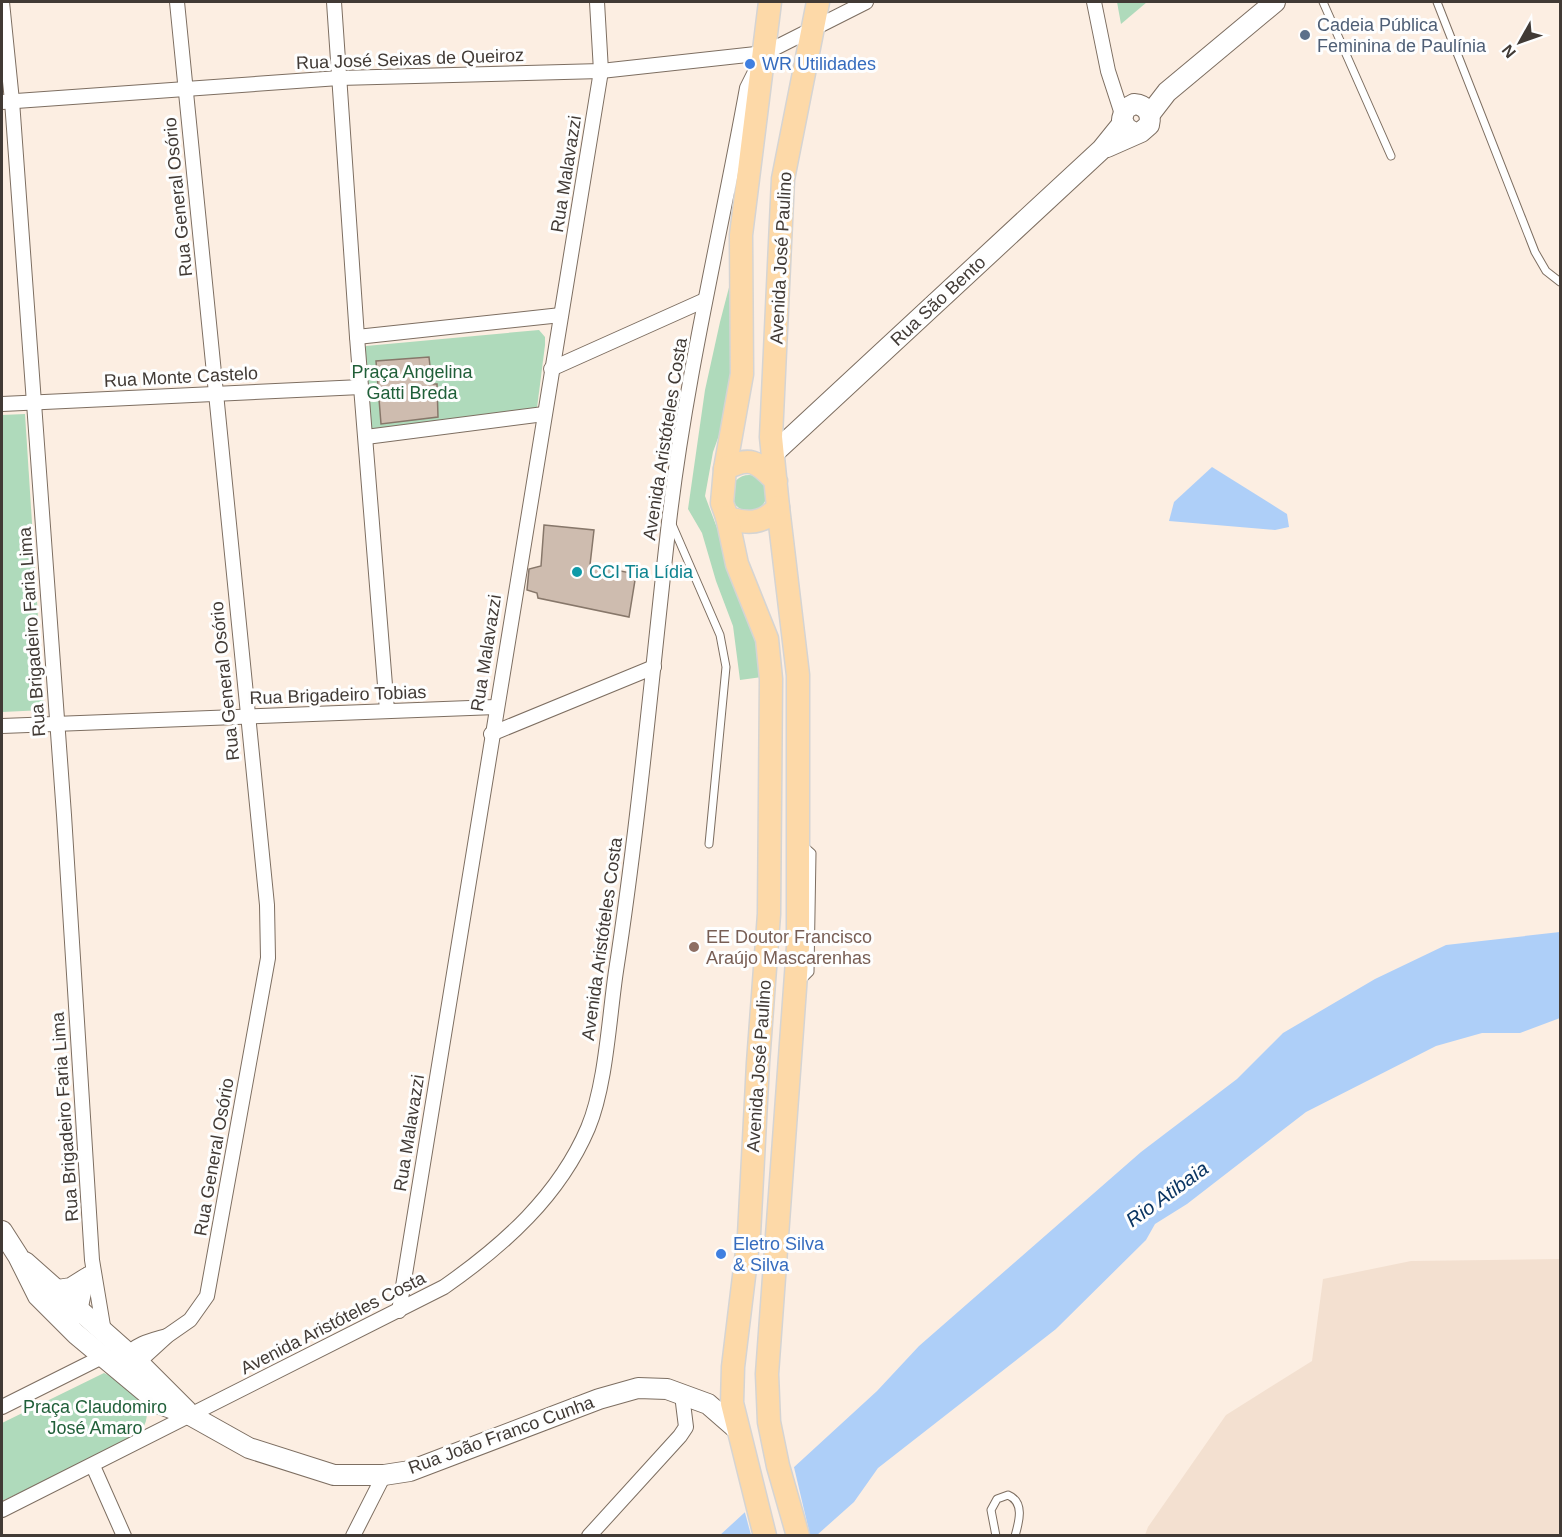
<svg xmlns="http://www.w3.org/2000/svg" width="1562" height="1537" font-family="Helvetica,sans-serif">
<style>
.industrial{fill:#f3e0d0}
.green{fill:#afdabb}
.water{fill:#aecff8}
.pier{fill:#fceee2}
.building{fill:#cebcaf;stroke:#87776a;stroke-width:1.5}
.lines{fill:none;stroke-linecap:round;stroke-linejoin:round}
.lane-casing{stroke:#7d6e61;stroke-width:9}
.street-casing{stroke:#7d6e61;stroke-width:16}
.secondary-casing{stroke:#7d6e61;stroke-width:22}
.primary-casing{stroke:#d5d4d3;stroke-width:25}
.lane{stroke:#fff;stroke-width:7}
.street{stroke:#fff;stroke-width:14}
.secondary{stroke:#fff;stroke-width:20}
.primary{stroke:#fdd9a8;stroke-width:22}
.service-dot{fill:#5c6f8a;stroke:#fefefe;stroke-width:2}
.shop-dot{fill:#3f7fe0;stroke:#fefefe;stroke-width:2}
.culture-dot{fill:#0f9aa8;stroke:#fefefe;stroke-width:2}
.education-dot{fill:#8d6e63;stroke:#fefefe;stroke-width:2}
.labels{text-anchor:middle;stroke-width:6;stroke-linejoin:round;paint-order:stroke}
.service-label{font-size:18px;fill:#4e5e75;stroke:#fefefe;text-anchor:start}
.street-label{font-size:18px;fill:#413a35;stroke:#fefefe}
.shop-label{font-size:18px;fill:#366cbe;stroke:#fefefe;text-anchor:start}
.park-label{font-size:18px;fill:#205f39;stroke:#fefefe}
.culture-label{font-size:18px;fill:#0d838f;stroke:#fefefe;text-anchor:start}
.education-label{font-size:18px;fill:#785e54;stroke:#fefefe;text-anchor:start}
.water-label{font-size:20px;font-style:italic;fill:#0c3663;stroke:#fefefe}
</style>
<rect width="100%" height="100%" fill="#fceee2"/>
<polygon class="industrial" points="1559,1259 1560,1535 1145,1535 1148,1527 1226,1415 1312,1361 1323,1279 1411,1261"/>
<g class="green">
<polygon points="1117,2 1147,2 1121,24"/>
<polygon points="751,203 732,399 713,452 705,496 760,642 762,677 740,680 733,626 716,581 702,533 688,509 705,390 720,322"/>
<polygon points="539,330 545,337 545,345 537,408 374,429 370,427 364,349 366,346"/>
<polygon points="25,414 44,710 2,712 2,415"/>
<circle cx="749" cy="493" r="18"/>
<path d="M 104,1373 C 122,1382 157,1402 144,1426 C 134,1445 27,1489 2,1501 L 2,1423 Z"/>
</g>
<g class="water">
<polygon points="1212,467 1287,514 1289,527 1275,530 1169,521 1174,502"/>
<polygon points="1560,932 1560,1018 1520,1033 1482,1033 1436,1046 1306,1112 1187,1204 1155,1224 1146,1240 1056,1329 878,1468 854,1502 817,1535 719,1536 877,1391 919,1346 1141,1152 1237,1079 1283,1033 1375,979 1446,945"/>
</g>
<polygon class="pier" points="793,1463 810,1535 751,1535 744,1509"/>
<g class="building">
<polygon points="429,357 432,384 437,384 438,417 381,424 376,361"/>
<polygon points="544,525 594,530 590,565 636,574 629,617 538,598 537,593 527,590 529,569 541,566"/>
</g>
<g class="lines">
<g class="lane-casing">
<g id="lane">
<polyline points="1323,2 1391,156"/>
<polyline points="1437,2 1535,252 1546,271 1560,282"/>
<polyline points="671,522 720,635 726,667 709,844"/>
<polyline points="802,980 810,972 812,853 803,845"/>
<path d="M 996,1536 L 991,1510 L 997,1499 L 1008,1495 C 1025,1502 1019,1522 1015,1536"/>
</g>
</g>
<g class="street-casing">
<g id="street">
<polyline points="2,2 12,101 64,815 92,1260 104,1332"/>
<polyline points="334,2 357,337 387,710"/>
<polyline points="1094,2 1108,71 1122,114"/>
<polyline points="2,102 339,78 601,71 765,53 866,2"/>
<polyline points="357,337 561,315"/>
<polyline points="551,369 705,300"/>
<polyline points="2,404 361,387"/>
<polyline points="366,437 544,414"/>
<polyline points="2,726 496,707"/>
<polyline points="491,734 654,667"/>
<polyline points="399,1311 601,71 597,2"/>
<polyline points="79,1316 88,1274"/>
<path d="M 123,1360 C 132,1345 151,1340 167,1336"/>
<polyline points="133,1367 167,1336 190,1320 207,1296 268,958 267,905 177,2"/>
<polyline points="2,1407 102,1357"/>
<polyline points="93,1466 124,1536"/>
<path d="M 2,1510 L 444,1287 C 504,1245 559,1196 588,1128 C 606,1085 609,1018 616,971 C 639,822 652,672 669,522 C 686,376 721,232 747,88 L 756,70"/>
<polyline points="353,1536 384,1475"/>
<polyline points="589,1536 680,1436 686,1427 682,1395"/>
</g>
</g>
<g class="secondary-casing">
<g id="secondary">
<polyline points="1150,114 1167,92 1275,2"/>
<path d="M 1107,147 L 1141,132 L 1149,125 C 1152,113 1146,105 1134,104 L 1125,109 L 1122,119 L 1126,128 L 1135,133"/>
<polyline points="774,453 1102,149 1123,123"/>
<polyline points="2,1231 18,1256 38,1296 76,1334 160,1404 190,1415 249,1448 334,1475 384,1475 410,1471 599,1399 638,1388 667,1389 708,1404 739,1431"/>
<polyline points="25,1262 139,1363 187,1411"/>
<polyline points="58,1290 71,1288 87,1278"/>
</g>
</g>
<g class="primary-casing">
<g id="primary">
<polyline points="725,469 742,374 741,235 770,2"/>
<path d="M 776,481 C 757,461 750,456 725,469 L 722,503 L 727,517 C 747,525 764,524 778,507 L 771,437 L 783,179 L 818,2"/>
<polyline points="778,507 798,675 798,947 767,1374 769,1422 778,1466 798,1536"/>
<polyline points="727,517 737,564 767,639 771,679 769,914 758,1063 749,1235 733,1367 732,1403 765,1536"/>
</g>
</g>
<use href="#lane" class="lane"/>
<use href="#street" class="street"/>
<use href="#secondary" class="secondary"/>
<use href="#primary" class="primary"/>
</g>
<circle class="service-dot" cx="1305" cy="35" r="6"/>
<g class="shop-dot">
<circle cx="750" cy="64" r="6"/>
<circle cx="721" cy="1254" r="6"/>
</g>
<circle class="culture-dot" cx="577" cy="572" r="6"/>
<circle class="education-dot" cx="694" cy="947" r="6"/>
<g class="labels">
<g class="service-label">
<text x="1317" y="31">Cadeia Pública<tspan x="1317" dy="21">Feminina de Paulínia</tspan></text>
</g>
<g class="street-label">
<text transform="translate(410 59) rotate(-2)" y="6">Rua José Seixas de Queiroz</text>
<text transform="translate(566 174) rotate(-81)" y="6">Rua Malavazzi</text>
<text transform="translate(178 197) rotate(-96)" y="6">Rua General Osório</text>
<text transform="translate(781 258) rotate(-87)" y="6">Avenida José Paulino</text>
<text transform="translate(938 301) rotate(-43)" y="6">Rua São Bento</text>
<text transform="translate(181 377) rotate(-3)" y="6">Rua Monte Castelo</text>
<text transform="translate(665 439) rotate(-81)" y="6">Avenida Aristóteles Costa</text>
<text transform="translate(32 632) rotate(-94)" y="6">Rua Brigadeiro Faria Lima</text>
<text transform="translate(486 653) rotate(-81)" y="6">Rua Malavazzi</text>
<text transform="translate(225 681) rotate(-96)" y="6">Rua General Osório</text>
<text transform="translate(338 695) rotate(-2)" y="6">Rua Brigadeiro Tobias</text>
<text transform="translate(602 939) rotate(-82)" y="6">Avenida Aristóteles Costa</text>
<text transform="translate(759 1066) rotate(-86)" y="6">Avenida José Paulino</text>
<text transform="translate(65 1117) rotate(-94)" y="6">Rua Brigadeiro Faria Lima</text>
<text transform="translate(409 1133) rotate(-81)" y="6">Rua Malavazzi</text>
<text transform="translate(214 1157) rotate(-80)" y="6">Rua General Osório</text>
<text transform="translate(333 1323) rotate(-27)" y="6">Avenida Aristóteles Costa</text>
<text transform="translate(501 1435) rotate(-20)" y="6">Rua João Franco Cunha</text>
</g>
<g class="shop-label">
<text x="762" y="70">WR Utilidades</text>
<text x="733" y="1250">Eletro Silva<tspan x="733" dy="21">&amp; Silva</tspan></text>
</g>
<g class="park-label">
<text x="412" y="378">Praça Angelina<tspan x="412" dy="21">Gatti Breda</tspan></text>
<text x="95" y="1413">Praça Claudomiro<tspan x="95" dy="21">José Amaro</tspan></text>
</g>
<g class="culture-label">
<text x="589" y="578">CCI Tia Lídia</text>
</g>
<g class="education-label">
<text x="706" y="943">EE Doutor Francisco<tspan x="706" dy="21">Araújo Mascarenhas</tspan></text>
</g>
<g class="water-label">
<text transform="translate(1167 1194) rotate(-36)" y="7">Rio Atibaia</text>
</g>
</g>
<rect width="1562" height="1537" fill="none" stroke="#413a35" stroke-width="6"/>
<g transform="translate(1520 42) rotate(230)" stroke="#fefefe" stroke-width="4.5" paint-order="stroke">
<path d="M0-4.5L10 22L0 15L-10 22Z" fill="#413a35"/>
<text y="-9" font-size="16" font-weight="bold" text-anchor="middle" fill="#413a35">N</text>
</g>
</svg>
